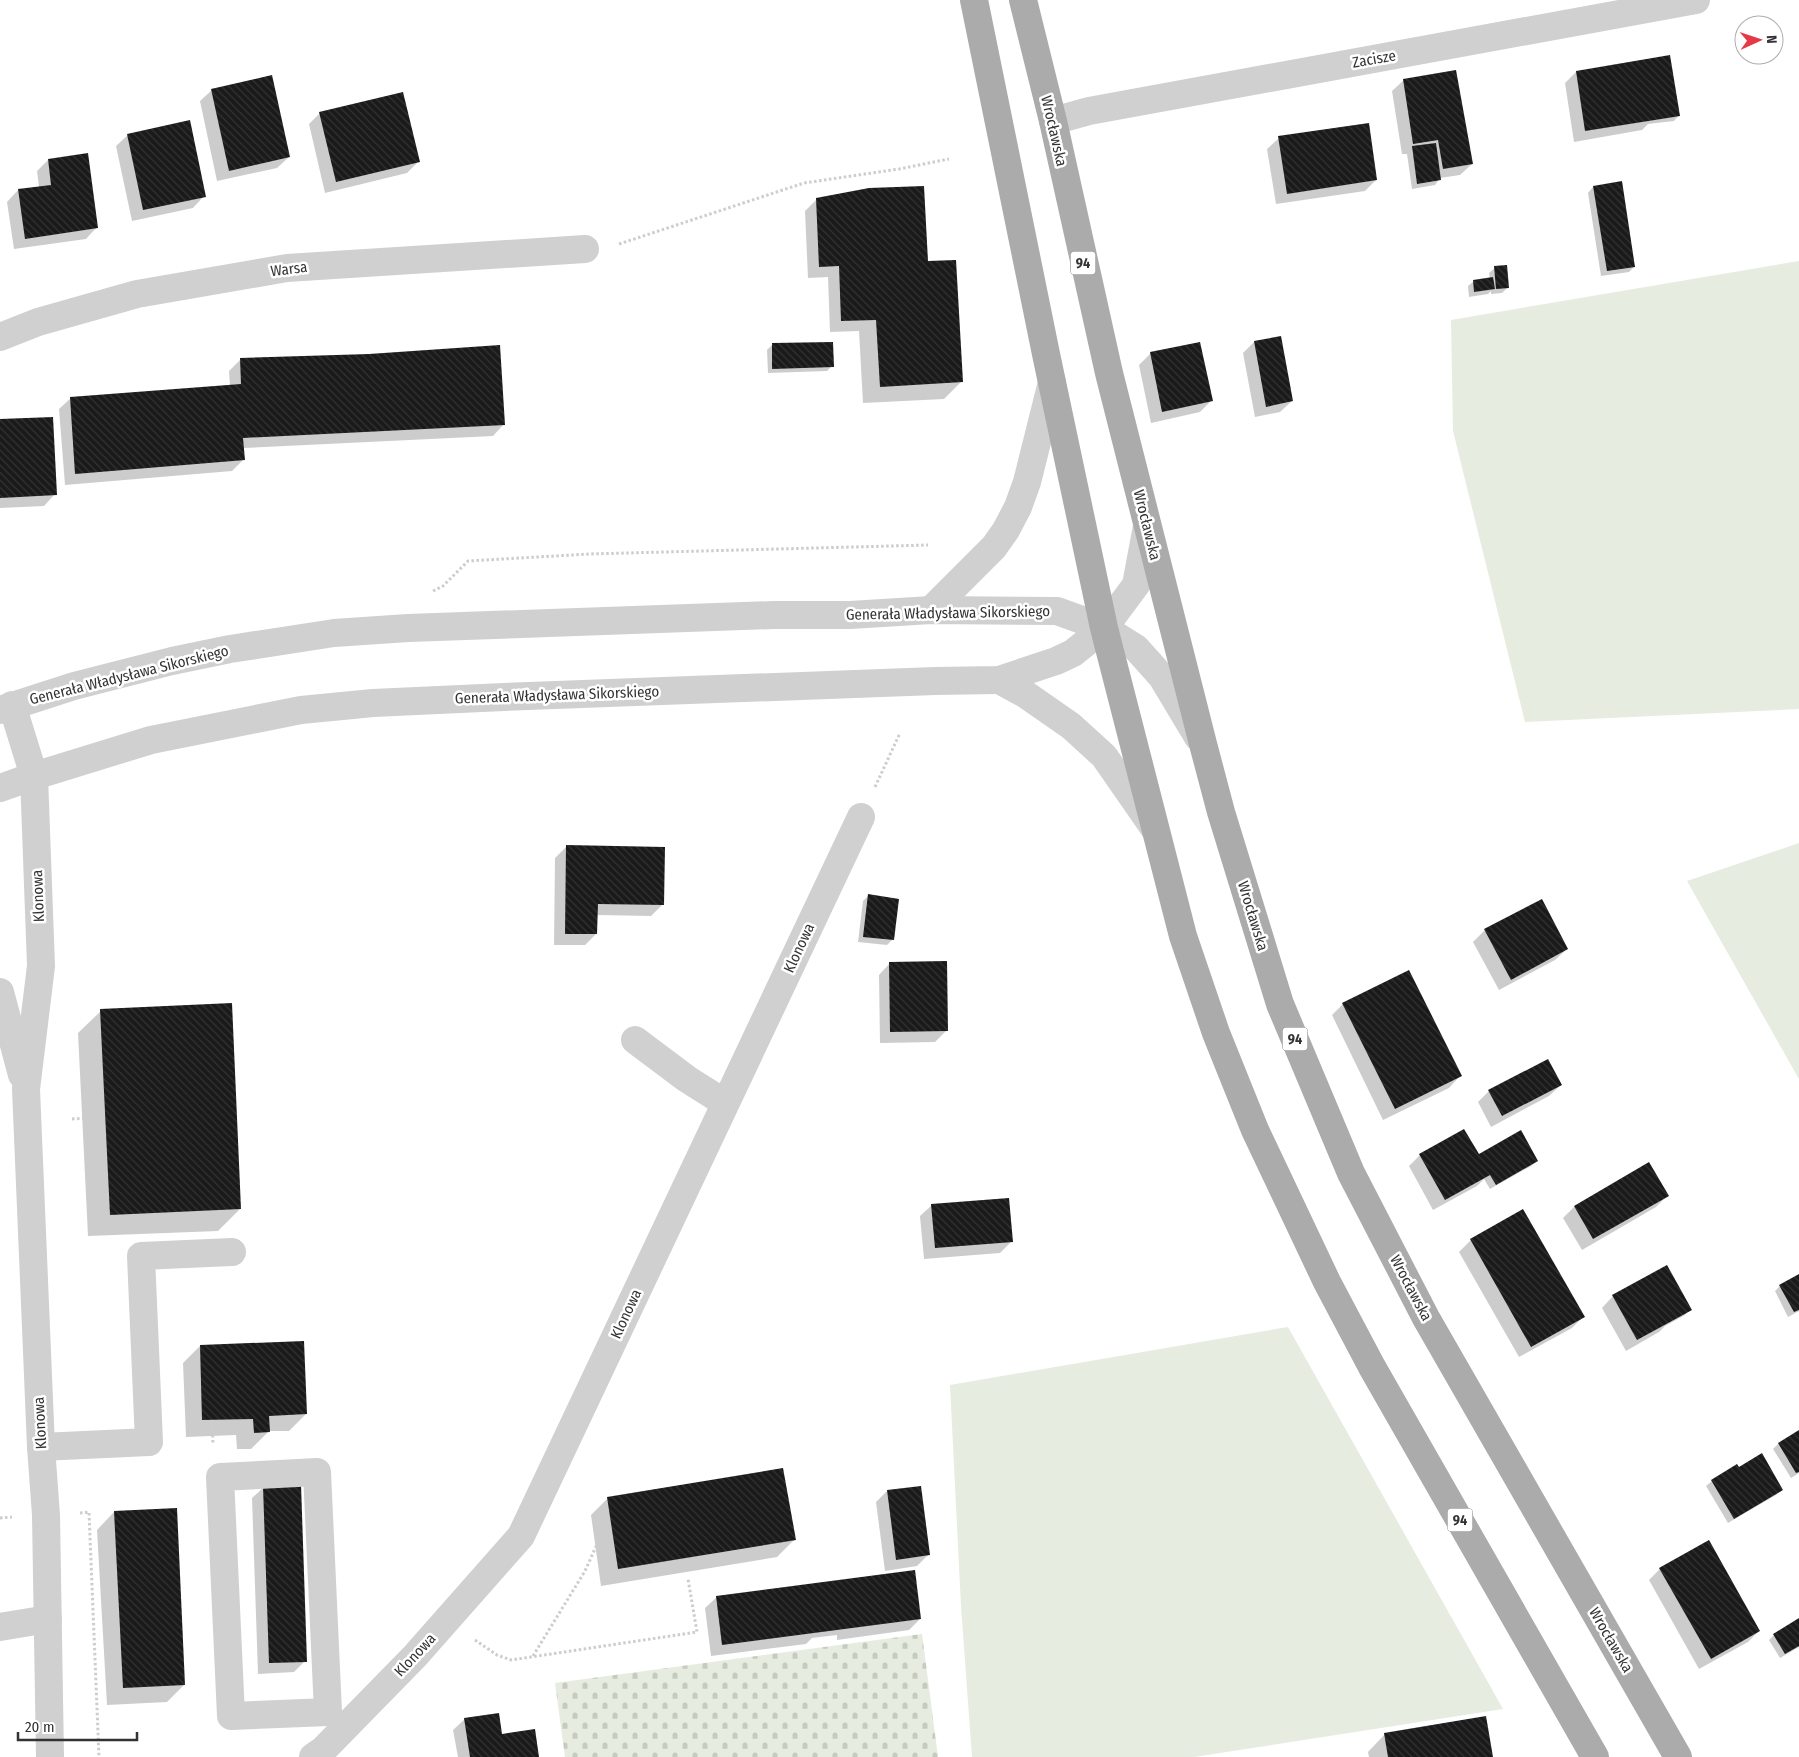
<svg xmlns="http://www.w3.org/2000/svg" width="1799" height="1757" font-family="'Fira Sans Condensed',sans-serif">
<style>
.green{fill:#e6ecdf}
.cemetery{fill:url(#cemetery-stones)}
.shadow{fill:#0003}
.building{fill:url(#building-back-hatch)}
.lines{fill:none;stroke-linecap:round;stroke-linejoin:round}
.path{stroke:#cdcdcd;stroke-width:3;stroke-dasharray:2.5 2.5;stroke-linecap:butt}
.minor{stroke:#d0d0d0;stroke-width:28}
.major{stroke:#ababab;stroke-width:28}
.labels{text-anchor:middle;stroke-width:5;stroke-linejoin:round;paint-order:stroke}
.shield{fill:#fff;stroke:#707070;stroke-width:1}
.shield-label{font-size:14px;font-weight:bold;fill:#333}
.street-label{font-size:15px;fill:#333;stroke:#fff}
</style>
<defs>
<pattern id="cemetery-stones" width="16" height="16" patternUnits="userSpaceOnUse" patternTransform="scale(1.25)"><rect width="16" height="16" fill="#e6ecdf"/><path d="M2 7V4a2 2 0 0 1 4 0v3zM10 15v-3a2 2 0 0 1 4 0v3z" fill="#c6cbc0"/></pattern>
<pattern id="building-back-hatch" width="6" height="6" patternUnits="userSpaceOnUse" patternTransform="scale(1.25)"><rect width="6" height="6" fill="#1a1a1a"/><path d="M-1 5l2 2M0 0l6 6M5-1l2 2" fill="none" stroke="#333"/></pattern>
</defs>
<rect width="100%" height="100%" fill="#fff"/>
<g class="green">
<polygon points="1799,261 1799,709 1525,722 1453,431 1451,320"/>
<polygon points="1799,843 1799,1079 1687,881"/>
<polygon points="1288,1327 1503,1709 1194,1757 972,1757 961,1606 950,1385"/>
</g>
<polygon class="cemetery" points="922,1634 938,1757 565,1757 555,1683"/>
<g class="shadow">
<polygon points="1576,72 1679,115 1674,121 1648,124 1642,130 1574,142 1565,83"/>
<polygon points="1404,80 1472,164 1460,175 1440,178 1435,185 1412,189 1407,154 1402,154 1392,91"/>
<polygon points="212,90 289,157 277,168 217,181 200,101"/>
<polygon points="320,113 418,162 407,173 325,193 309,124"/>
<polygon points="128,135 204,196 193,208 132,221 116,146"/>
<polygon points="1279,138 1376,180 1365,191 1276,204 1267,149"/>
<polygon points="48,160 97,227 86,239 14,249 7,202 18,190 39,187 37,171"/>
<polygon points="1593,187 1634,267 1629,272 1601,276 1588,193"/>
<polygon points="816,200 927,261 961,382 944,399 863,403 859,331 830,332 828,277 808,278 805,211"/>
<polygon points="1495,268 1508,287 1502,293 1491,294 1491,291 1488,294 1469,297 1468,286 1474,281 1490,279 1489,273"/>
<polygon points="1254,342 1292,401 1280,412 1255,417 1243,353"/>
<polygon points="772,345 832,366 827,371 768,373 767,350"/>
<polygon points="1151,353 1211,401 1200,412 1151,423 1139,365"/>
<polygon points="240,360 504,424 493,436 243,448 244,459 232,471 65,485 59,409 71,398 230,386 229,371"/>
<polygon points="0,420 55,494 44,506 0,508"/>
<polygon points="567,846 663,904 651,916 596,915 596,934 585,945 554,945 555,858"/>
<polygon points="868,896 892,940 887,945 858,942 863,901"/>
<polygon points="1541,901 1567,949 1555,960 1499,990 1473,942 1485,930"/>
<polygon points="890,963 947,1030 935,1042 880,1043 879,975"/>
<polygon points="1343,1004 1460,1076 1449,1088 1383,1120 1332,1015"/>
<polygon points="101,1011 240,1209 218,1231 88,1236 78,1033"/>
<polygon points="1561,1085 1549,1096 1491,1127 1478,1102 1489,1091"/>
<polygon points="1420,1155 1537,1161 1531,1166 1490,1189 1484,1179 1477,1186 1433,1210 1409,1166"/>
<polygon points="1649,1164 1667,1196 1656,1207 1582,1250 1563,1218 1574,1207"/>
<polygon points="932,1205 1012,1241 1000,1253 924,1259 920,1216"/>
<polygon points="1523,1211 1583,1317 1572,1328 1519,1357 1459,1252 1471,1240"/>
<polygon points="1667,1266 1690,1309 1685,1315 1665,1326 1659,1332 1626,1351 1602,1308 1613,1296"/>
<polygon points="1799,1276 1799,1311 1788,1317 1775,1291 1780,1286"/>
<polygon points="200,1346 306,1414 289,1431 269,1431 251,1449 237,1449 236,1435 186,1437 183,1363"/>
<polygon points="1799,1431 1799,1473 1791,1478 1773,1449 1778,1444"/>
<polygon points="1712,1481 1782,1490 1776,1495 1728,1523 1706,1486"/>
<polygon points="264,1487 305,1661 294,1672 258,1674 252,1498"/>
<polygon points="887,1491 928,1555 917,1566 885,1571 876,1502"/>
<polygon points="608,1498 794,1540 777,1557 601,1586 591,1515"/>
<polygon points="114,1512 184,1685 167,1702 107,1705 97,1530"/>
<polygon points="1660,1569 1759,1631 1748,1642 1699,1669 1649,1580"/>
<polygon points="717,1597 920,1619 909,1630 837,1640 837,1635 812,1638 806,1644 711,1656 705,1608"/>
<polygon points="1799,1620 1799,1647 1780,1658 1769,1640 1774,1635"/>
<polygon points="465,1719 501,1735 538,1757 458,1757 453,1730"/>
<polygon points="1385,1734 1492,1757 1369,1757 1368,1752"/>
</g>
<g class="building">
<polygon points="1670,55 1680,116 1585,131 1576,71"/>
<polygon points="1456,70 1473,164 1443,169 1438,140 1413,144 1403,79"/>
<polygon points="272,75 290,157 229,171 211,89"/>
<polygon points="403,92 420,162 336,182 319,112"/>
<polygon points="190,120 206,197 143,210 127,134"/>
<polygon points="1369,123 1377,180 1287,194 1278,136"/>
<polygon points="1436,143 1441,180 1417,184 1412,146"/>
<polygon points="88,153 98,228 25,239 18,189 51,185 48,159"/>
<polygon points="1622,181 1635,267 1607,271 1593,186"/>
<polygon points="924,186 928,261 956,260 963,382 880,387 876,320 841,321 839,266 819,267 816,198 869,188"/>
<polygon points="1507,265 1509,288 1496,289 1494,266"/>
<polygon points="1493,277 1495,289 1474,292 1473,280"/>
<polygon points="1281,336 1293,401 1266,407 1254,341"/>
<polygon points="833,342 834,367 772,369 772,343"/>
<polygon points="1200,342 1213,401 1162,412 1150,352"/>
<polygon points="500,345 505,425 243,438 245,460 75,474 70,397 241,384 240,358 369,354"/>
<polygon points="53,417 57,495 0,498 0,419"/>
<polygon points="566,845 665,847 664,905 598,904 597,934 565,934"/>
<polygon points="868,894 899,899 894,940 863,937"/>
<polygon points="1542,899 1568,949 1511,980 1484,929"/>
<polygon points="947,961 948,1031 890,1032 889,962"/>
<polygon points="1409,970 1462,1076 1395,1109 1342,1003"/>
<polygon points="232,1003 241,1209 110,1215 100,1009"/>
<polygon points="1548,1059 1562,1085 1502,1116 1488,1090"/>
<polygon points="1464,1129 1479,1154 1521,1130 1538,1161 1496,1185 1490,1175 1445,1200 1419,1154"/>
<polygon points="1649,1162 1669,1196 1593,1239 1574,1206"/>
<polygon points="1009,1198 1013,1242 935,1248 931,1204"/>
<polygon points="1523,1209 1585,1317 1531,1347 1470,1239"/>
<polygon points="1667,1265 1692,1310 1637,1340 1612,1295"/>
<polygon points="1799,1274 1799,1310 1794,1312 1779,1285"/>
<polygon points="304,1341 307,1414 269,1416 270,1432 254,1433 253,1419 202,1420 200,1345"/>
<polygon points="1799,1430 1799,1472 1796,1473 1778,1443"/>
<polygon points="1762,1453 1783,1490 1734,1519 1711,1480 1737,1464 1739,1467"/>
<polygon points="783,1468 796,1540 618,1569 607,1497"/>
<polygon points="301,1484 307,1662 269,1663 263,1486"/>
<polygon points="921,1486 930,1555 896,1560 887,1490"/>
<polygon points="177,1508 185,1685 123,1688 114,1511"/>
<polygon points="1709,1540 1760,1631 1711,1659 1659,1568"/>
<polygon points="915,1570 921,1619 722,1645 716,1596"/>
<polygon points="1799,1618 1799,1646 1785,1654 1773,1634"/>
<polygon points="499,1713 502,1734 535,1729 539,1757 470,1757 464,1718"/>
<polygon points="1486,1716 1493,1757 1388,1757 1384,1733"/>
</g>
<g class="lines">
<g class="path">
<polyline points="619,244 804,183 899,169 949,159"/>
<polyline points="433,591 443,586 468,561 589,554 928,545"/>
<polyline points="875,787 900,733"/>
<polyline points="72,1119 105,1117"/>
<polyline points="212,1420 213,1444"/>
<polyline points="80,1513 89,1512 99,1757"/>
<polyline points="0,1518 12,1517"/>
<polyline points="475,1640 497,1655 511,1660 697,1632 688,1579"/>
<polyline points="533,1656 585,1571 598,1542 604,1541"/>
</g>
<g class="minor">
<polyline points="1053,121 1089,111 1696,0"/>
<polyline points="0,337 38,322 137,294 287,268 585,249"/>
<polyline points="931,610 994,547 1006,530 1018,507 1027,482 1052,382"/>
<polyline points="999,680 1025,694 1071,726 1104,756 1154,828"/>
<polyline points="12,705 34,776 41,966 26,1089 41,1447 46,1515 50,1757"/>
<polyline points="0,710 74,686 172,661 230,649 334,633 408,628 773,615 850,615 931,610 1057,611 1104,628 1136,648 1162,677 1198,737"/>
<polyline points="0,788 34,776 151,740 301,710 373,703 504,697 935,681 999,680 1056,661 1073,653 1104,628 1136,585 1147,526"/>
<polyline points="0,992 22,1075"/>
<polyline points="635,1040 687,1079 725,1103"/>
<polyline points="41,1447 149,1442 141,1256 232,1252"/>
<polygon points="317,1472 328,1712 231,1716 220,1477"/>
<polyline points="0,1627 48,1619"/>
<polyline points="313,1757 323,1750 415,1656 521,1536 861,817"/>
</g>
<g class="major">
<polyline points="974,0 1046,354 1104,628 1183,936 1216,1033 1255,1130 1327,1282 1372,1367 1595,1757"/>
<polyline points="1023,0 1053,121 1109,373 1203,744 1221,812 1280,1004 1351,1173 1426,1318 1678,1757"/>
</g>
</g>
<g class="labels">
<g class="shield">
<rect x="1070.5" y="251.5" width="25" height="23" rx="4"/>
<rect x="1282.5" y="1027.5" width="25" height="23" rx="4"/>
<rect x="1447.5" y="1508.5" width="25" height="23" rx="4"/>
</g>
<g class="shield-label">
<text x="1083" y="268">94</text>
<text x="1295" y="1044">94</text>
<text x="1460" y="1525">94</text>
</g>
<g class="street-label">
<text transform="translate(1374 59) rotate(-10)" y="5">Zacisze</text>
<text transform="translate(1054 131) rotate(77)" y="5">Wrocławska</text>
<text transform="translate(289 269) rotate(-7)" y="5">Warsa</text>
<text transform="translate(1147 525) rotate(76)" y="5">Wrocławska</text>
<text transform="translate(948 613) rotate(-1)" y="5">Generała Władysława Sikorskiego</text>
<text transform="translate(129 675) rotate(-14)" y="5">Generała Władysława Sikorskiego</text>
<text transform="translate(557 695) rotate(-2)" y="5">Generała Władysława Sikorskiego</text>
<text transform="translate(38 896) rotate(-92)" y="5">Klonowa</text>
<text transform="translate(1253 916) rotate(73)" y="5">Wrocławska</text>
<text transform="translate(799 948) rotate(-65)" y="5">Klonowa</text>
<text transform="translate(1411 1288) rotate(62)" y="5">Wrocławska</text>
<text transform="translate(626 1314) rotate(-65)" y="5">Klonowa</text>
<text transform="translate(40 1423) rotate(-93)" y="5">Klonowa</text>
<text transform="translate(1611 1640) rotate(60)" y="5">Wrocławska</text>
<text transform="translate(415 1655) rotate(-47)" y="5">Klonowa</text>
</g>
</g>
<g transform="translate(1759 40) rotate(87)"><circle r="24" fill="#ffffff" stroke="#adadad"/>
<path d="M0-4L9 19L0 12L-9 19Z" fill="#e63946"/>
<text y="-8" font-size="14" font-weight="bold" text-anchor="middle" fill="#333333">N</text>
</g>
<path d="M18 1732v8h119v-8" fill="none" stroke="#333333" stroke-width="2.5"/>
<text x="25" y="1732" font-size="15" fill="#333333" stroke="#ffffff" stroke-width="4" paint-order="stroke">20 m</text>
</svg>
